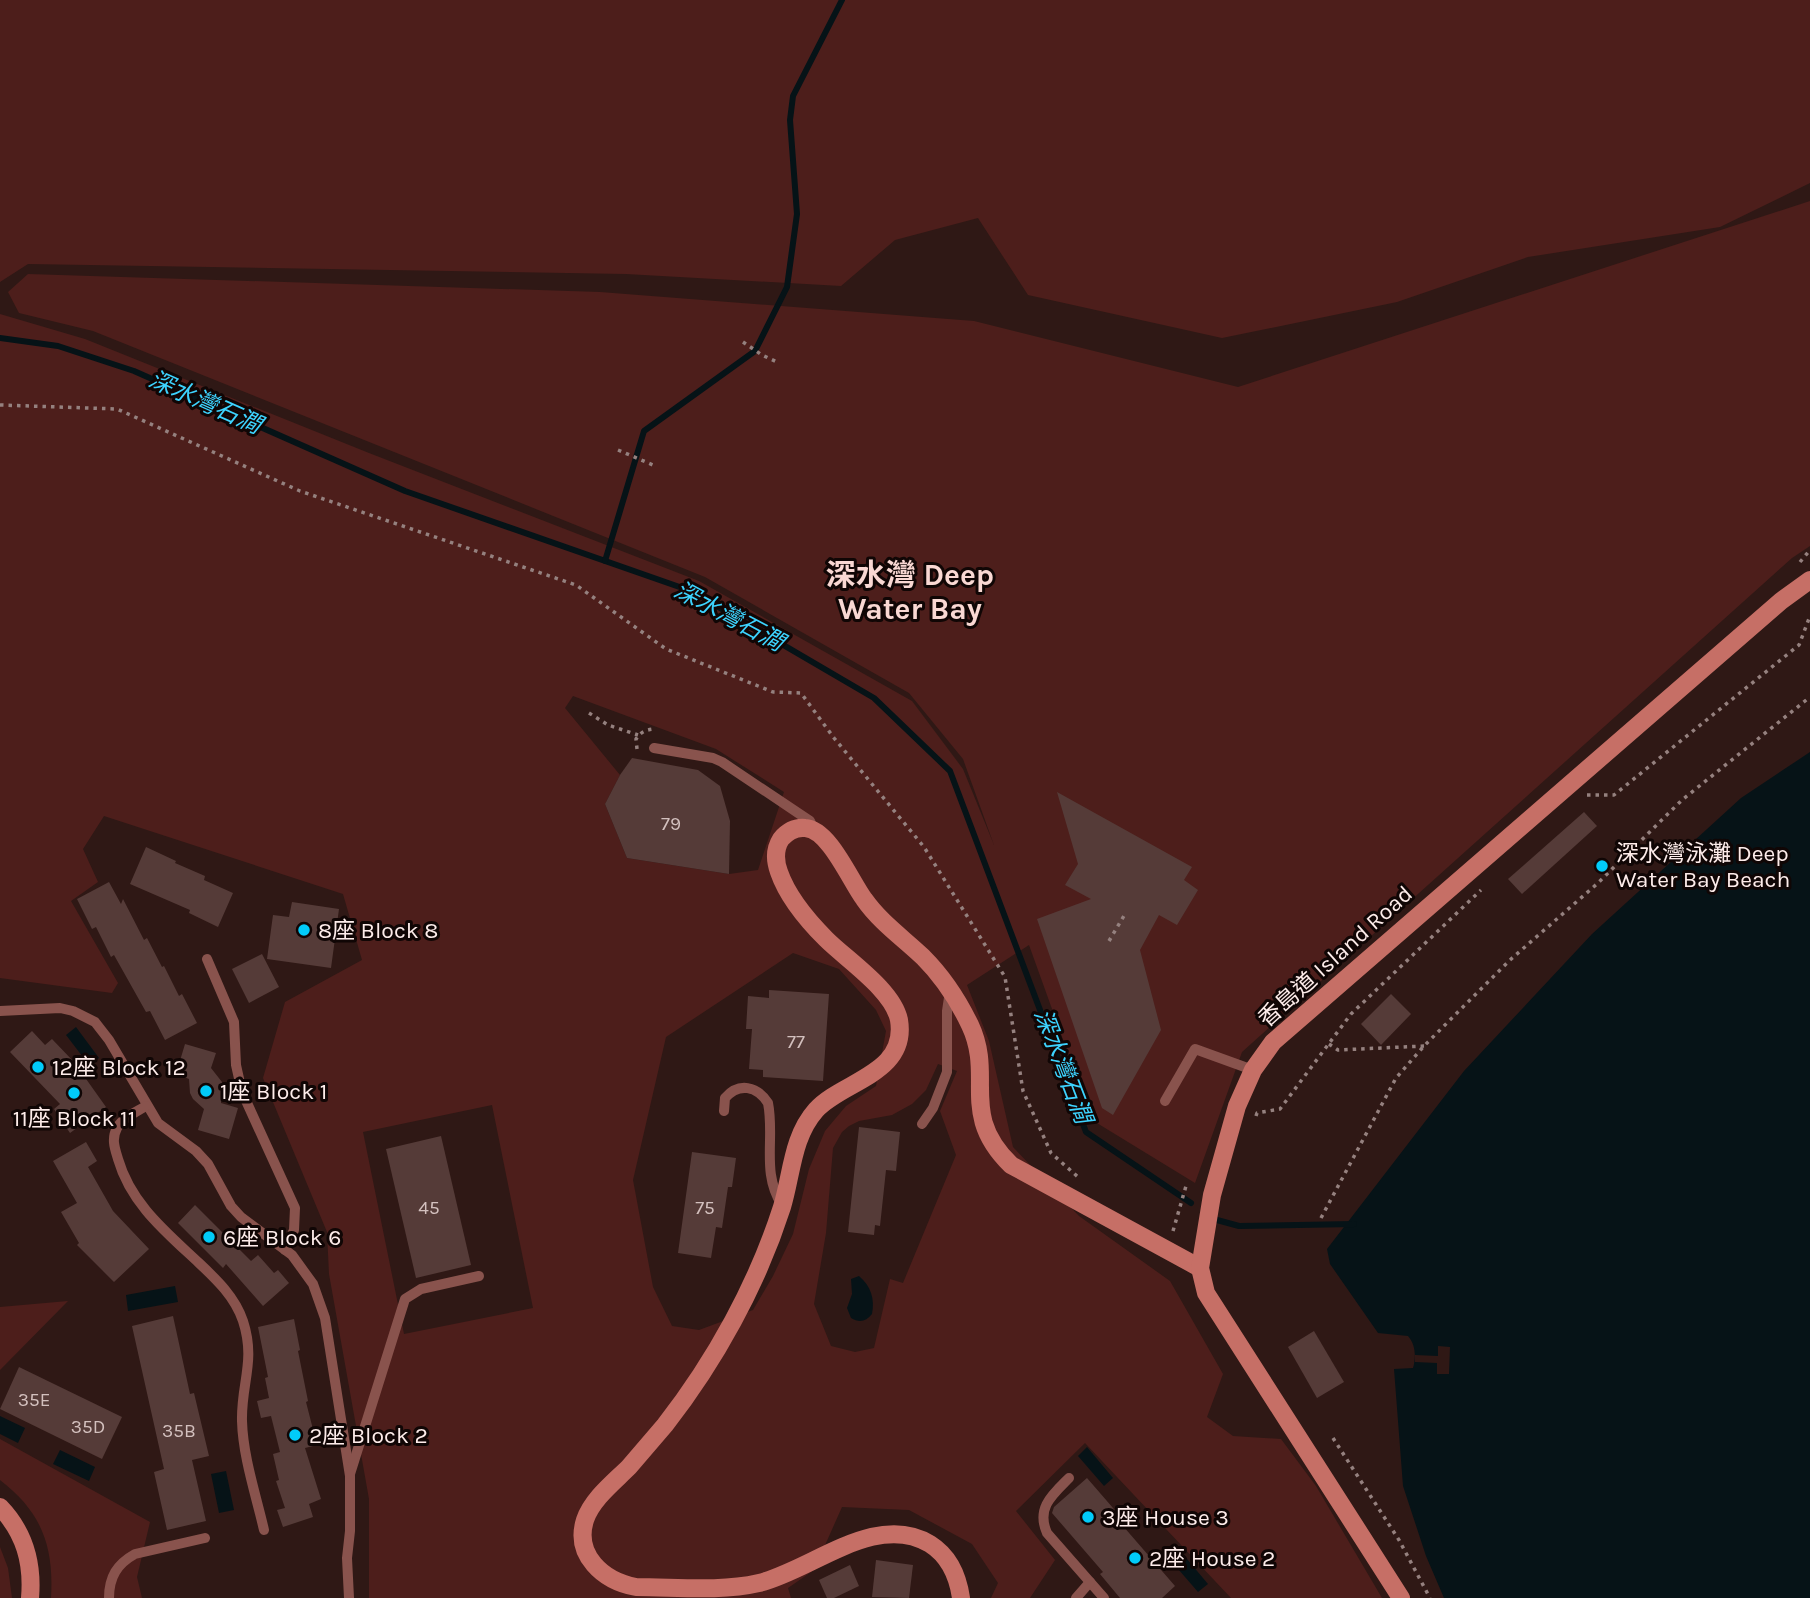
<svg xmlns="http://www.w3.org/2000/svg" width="1810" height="1598" font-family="Karla,'Noto Sans TC',sans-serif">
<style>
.green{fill:#4d1e1b;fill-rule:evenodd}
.water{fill:#061317}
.pier{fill:#2f1815}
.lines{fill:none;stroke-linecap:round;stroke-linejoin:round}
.stream{stroke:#061317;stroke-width:6}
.building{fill:#553b38}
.path{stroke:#95817f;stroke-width:3.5;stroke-dasharray:3.5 5;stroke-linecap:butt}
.lane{stroke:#89534d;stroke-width:10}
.secondary{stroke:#c66f66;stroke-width:18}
.poi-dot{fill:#01cbf9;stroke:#100605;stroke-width:2.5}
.labels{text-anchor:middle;stroke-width:6;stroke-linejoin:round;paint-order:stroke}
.number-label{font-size:19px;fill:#d3c0be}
.poi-label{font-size:23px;fill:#fdecea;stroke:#100605;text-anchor:start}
.street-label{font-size:23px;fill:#fdecea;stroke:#100605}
.water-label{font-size:24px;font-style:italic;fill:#3dd3fe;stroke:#100605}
.district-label{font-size:30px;font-weight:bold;fill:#f9d8d3;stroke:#100605}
</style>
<rect width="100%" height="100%" fill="#2f1815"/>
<g class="green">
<polygon points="0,0 1810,0 1810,183 1720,227 1528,257 1397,302 1222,338 1028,295 978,218 895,240 841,286 626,274 28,264 0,282"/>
<path d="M 1810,201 L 1810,546 L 1792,558 L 1242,1052 L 1195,1183 L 1092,1120 L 1029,945 L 967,985 L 989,1041 L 1013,1147 L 1079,1216 L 1170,1281 L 1223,1374 L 1207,1417 L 1233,1436 L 1281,1439 L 1316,1486 L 1382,1598 L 1231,1598 L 1085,1443 L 1016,1511 L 1055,1560 L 1030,1598 L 991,1598 L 998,1583 L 972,1544 L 909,1510 L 842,1507 L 814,1570 L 788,1588 L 791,1598 L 369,1598 L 369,1499 L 329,1274 L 327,1232 L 263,1078 L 285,1002 L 362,960 L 343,894 L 104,816 L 83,849 L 98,882 L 71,901 L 118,983 L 112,993 L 0,978 L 0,314 L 85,339 L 369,453 L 699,581 L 912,701 L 963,769 L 994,845 L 963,759 L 909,693 L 705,577 L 93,331 L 19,313 L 8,292 L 28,274 L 600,292 L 974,321 L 1238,387 ZM 573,696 L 716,749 L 784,792 L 758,870 L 729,874 L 627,858 L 605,804 L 620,775 L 565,708 ZM 793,953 L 839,969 L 876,1010 L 886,1031 L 876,1086 L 846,1106 L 825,1131 L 809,1169 L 793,1234 L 773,1276 L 753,1310 L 699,1330 L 672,1326 L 653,1287 L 633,1180 L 666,1037 ZM 938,1064 L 957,1071 L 940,1111 L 956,1155 L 903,1283 L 890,1279 L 874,1348 L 855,1352 L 831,1346 L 814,1304 L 826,1233 L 833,1148 L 842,1132 L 849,1126 L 859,1121 L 892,1115 L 912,1104 L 926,1090 ZM 492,1105 L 533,1308 L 404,1334 L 363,1132 Z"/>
<polygon points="68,1301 0,1370 0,1307"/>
<path d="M 0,1439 L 150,1522 L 137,1577 L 142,1598 L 51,1598 C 54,1547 42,1512 0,1480 Z"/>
<polygon points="0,1547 8,1568 12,1598 0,1598"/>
</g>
<g class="water">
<path d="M 1810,752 L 1810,1598 L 1444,1598 L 1426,1556 L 1403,1486 L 1394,1369 L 1413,1368 C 1416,1358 1416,1345 1408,1336 L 1378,1333 L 1330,1264 L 1327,1249 L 1464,1071 L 1592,934 L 1741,798 Z"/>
<polygon points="76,1027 99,1058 89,1065 66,1035"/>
<path d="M 859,1276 C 871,1286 875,1299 872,1314 C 866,1322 859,1323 851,1318 L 847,1308 L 852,1294 L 851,1279 Z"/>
<polygon points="175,1286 178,1302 128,1311 126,1295"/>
<polygon points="0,1416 25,1428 18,1443 0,1434"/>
<polygon points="1087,1447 1113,1478 1104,1486 1078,1456"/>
<polygon points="60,1450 95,1467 89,1481 53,1464"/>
<polygon points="226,1471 234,1510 219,1513 211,1474"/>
<polygon points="1182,1553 1208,1584 1198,1592 1172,1562"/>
</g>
<polygon class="pier" points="1438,1346 1450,1347 1449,1374 1437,1374 1437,1363 1415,1362 1415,1355 1438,1356"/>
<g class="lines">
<g class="stream">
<polyline points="0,338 58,346 134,371 405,491 691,591 874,698 950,771 1086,1132 1191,1203"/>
<polyline points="605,561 644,431 755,351 787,287 797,214 790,120 793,96 842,0"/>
<polyline points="1217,1220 1239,1226 1354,1224"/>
</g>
</g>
<g class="building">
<polygon points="632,758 698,770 720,786 730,821 729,874 627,858 605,804 620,775"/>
<polygon points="1057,792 1192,867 1184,880 1198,890 1177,925 1159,915 1140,950 1161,1030 1113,1115 1102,1108 1037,919 1091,899 1065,885 1078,864"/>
<polygon points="1584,812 1597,826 1522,894 1508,879"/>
<polygon points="146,847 176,861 175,863 205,876 204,880 233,893 218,927 189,913 190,910 130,884"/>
<polygon points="109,882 121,904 123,899 144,940 147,938 162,967 164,966 179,996 182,994 197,1023 165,1040 150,1011 146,1012 114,955 111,957 96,927 92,929 77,899"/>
<polygon points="292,902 339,909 331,968 267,959 273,915 289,917"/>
<polygon points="262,954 279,987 249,1003 232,969"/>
<polygon points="769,990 829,994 823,1081 763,1077 763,1070 749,1069 752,1029 746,1029 748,996 769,998"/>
<polygon points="1391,994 1411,1014 1381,1045 1361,1024"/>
<polygon points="32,1031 45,1045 52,1039 74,1062 106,1107 70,1133 54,1109 60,1104 10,1052"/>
<polygon points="185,1044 216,1053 211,1068 222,1082 221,1103 238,1108 229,1139 198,1130 204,1109 193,1099 190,1093 189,1079 176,1074"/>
<polygon points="859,1127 900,1132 896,1171 886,1170 880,1226 875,1225 874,1235 848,1232"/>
<polygon points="441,1136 471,1265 416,1278 386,1149"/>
<polygon points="86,1142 97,1161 88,1167 113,1211 149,1249 114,1282 77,1245 79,1243 61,1212 77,1203 53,1161"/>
<polygon points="692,1152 736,1158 732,1187 728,1187 722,1228 716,1227 711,1258 678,1253"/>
<polygon points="195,1205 251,1261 258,1255 274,1273 278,1270 289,1283 263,1306 226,1264 223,1268 178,1223"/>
<polygon points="173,1316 190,1394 194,1393 209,1456 192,1460 206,1521 167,1530 154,1472 164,1469 132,1326"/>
<polygon points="294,1319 300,1350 298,1351 308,1401 306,1402 317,1445 305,1448 321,1499 309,1504 313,1517 283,1527 277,1510 285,1508 276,1481 279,1480 273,1454 280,1452 271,1416 261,1418 257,1401 269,1398 265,1378 268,1377 258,1327"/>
<polygon points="1314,1331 1344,1382 1317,1398 1288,1347"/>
<polygon points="19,1367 122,1417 102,1459 0,1409"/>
<polygon points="1087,1478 1126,1523 1123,1526 1175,1586 1162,1598 1120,1598 1100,1574 1103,1572 1052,1513 1054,1507"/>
<polygon points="876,1560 913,1565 909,1598 872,1597"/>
<polygon points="850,1565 859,1586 834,1598 827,1598 819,1580"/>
</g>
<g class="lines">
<g class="path">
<polyline points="743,342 762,355 777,362"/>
<polyline points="0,405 117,409 300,491 576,585 666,649 773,692 801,693 834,738 924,847 1005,977 1023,1091 1051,1153 1078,1177"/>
<polyline points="618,450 653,465"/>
<polyline points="1800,562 1810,550"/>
<polyline points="589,713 608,725 638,735"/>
<path d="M 637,749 L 636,739 C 641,732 645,730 654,729"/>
<polyline points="1587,795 1614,795 1799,645 1810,616"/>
<polyline points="1109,941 1125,914"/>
<polyline points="1329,1044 1338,1050 1424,1046"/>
<polyline points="1256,1116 1257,1113 1280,1109 1351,1014 1481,890"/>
<polyline points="1321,1218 1396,1078 1424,1046 1510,960 1598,883 1682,800 1810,697"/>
<polyline points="1173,1231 1186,1186"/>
<polyline points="1333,1438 1399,1540 1430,1598"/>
</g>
<g class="lane">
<polyline points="654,748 713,758 722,762 810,821 814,830"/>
<polyline points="207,959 234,1022 236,1065 242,1092 295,1208 294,1230 285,1250"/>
<polyline points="0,1011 60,1008 73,1011 95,1022 109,1040 158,1123 196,1151 208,1164 231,1206 241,1217 292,1255 313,1284 325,1318 350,1476 350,1531 347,1558 349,1598"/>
<polyline points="1165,1101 1195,1049 1253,1070"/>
<path d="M 146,1106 C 136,1112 122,1118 117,1128 C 111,1139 115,1149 118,1159 C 131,1204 166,1232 199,1263 C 217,1280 235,1297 243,1321 C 256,1361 241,1383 242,1421 C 243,1457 256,1495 264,1530"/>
<path d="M 724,1111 L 725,1098 C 739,1082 757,1086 768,1103 C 775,1138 761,1173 782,1205"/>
<polyline points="922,1124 933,1108 947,1072 947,1011 950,991"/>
<polyline points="350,1474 405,1299 421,1289 479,1276"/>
<path d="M 1069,1478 C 1052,1495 1036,1508 1047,1533 L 1104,1598"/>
<path d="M 109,1598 C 109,1577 117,1564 135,1554 L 205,1538"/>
<polyline points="1076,1598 1090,1582"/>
</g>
<g class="secondary">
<path d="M 0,1507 C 25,1533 33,1563 30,1598"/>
<path d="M 961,1598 C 958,1577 949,1556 930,1544 C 876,1511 812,1570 759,1583 C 720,1592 676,1587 636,1587 C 603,1581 574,1555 585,1520 C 592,1499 614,1482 629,1467 C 641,1453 653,1439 665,1425 C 715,1361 757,1285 782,1207 C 792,1174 792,1137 816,1110 C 842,1081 908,1074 899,1020 C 893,990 847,960 826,939 C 807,920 788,898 779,872 C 775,861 774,850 781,839 C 787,832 795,827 805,828 C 829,829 850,880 864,899 C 880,922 903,938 923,957 C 942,976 958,1000 970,1025 C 995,1078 958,1113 1011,1165 L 1200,1268"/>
<polyline points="1401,1598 1206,1293 1200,1268 1212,1195 1237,1106 1253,1070 1273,1042 1781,601 1810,580"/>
</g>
</g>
<g class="poi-dot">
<circle cx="1602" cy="866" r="7"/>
<circle cx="304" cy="930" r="7"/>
<circle cx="38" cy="1067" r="7"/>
<circle cx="206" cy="1091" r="7"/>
<circle cx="74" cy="1093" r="7"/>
<circle cx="209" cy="1237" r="7"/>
<circle cx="295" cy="1435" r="7"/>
<circle cx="1088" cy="1517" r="7"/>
<circle cx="1135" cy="1558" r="7"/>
</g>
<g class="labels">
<g class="number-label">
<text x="671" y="830">79</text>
<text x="796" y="1048">77</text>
<text x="429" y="1214">45</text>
<text x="705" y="1214">75</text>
<text x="34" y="1406">35E</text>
<text x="88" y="1433">35D</text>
<text x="179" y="1437">35B</text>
</g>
<g class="poi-label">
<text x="1616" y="861">深水灣泳灘 Deep<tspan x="1616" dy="26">Water Bay Beach</tspan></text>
<text x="318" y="938">8座 Block 8</text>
<text x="52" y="1075">12座 Block 12</text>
<text x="220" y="1099">1座 Block 1</text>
<text x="74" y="1126" text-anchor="middle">11座 Block 11</text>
<text x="223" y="1245">6座 Block 6</text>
<text x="309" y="1443">2座 Block 2</text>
<text x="1102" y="1525">3座 House 3</text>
<text x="1149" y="1566">2座 House 2</text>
</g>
<g class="street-label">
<text transform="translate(1335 956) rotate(-42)" y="8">香島道 Island Road</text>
</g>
<g class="water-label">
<text transform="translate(205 402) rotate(24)" y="8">深水灣石澗</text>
<text transform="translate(729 616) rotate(28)" y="8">深水灣石澗</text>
<text transform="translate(1063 1066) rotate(69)" y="8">深水灣石澗</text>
</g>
<g class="district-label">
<text x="910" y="585">深水灣 Deep<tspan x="910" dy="34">Water Bay</tspan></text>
</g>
</g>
</svg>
